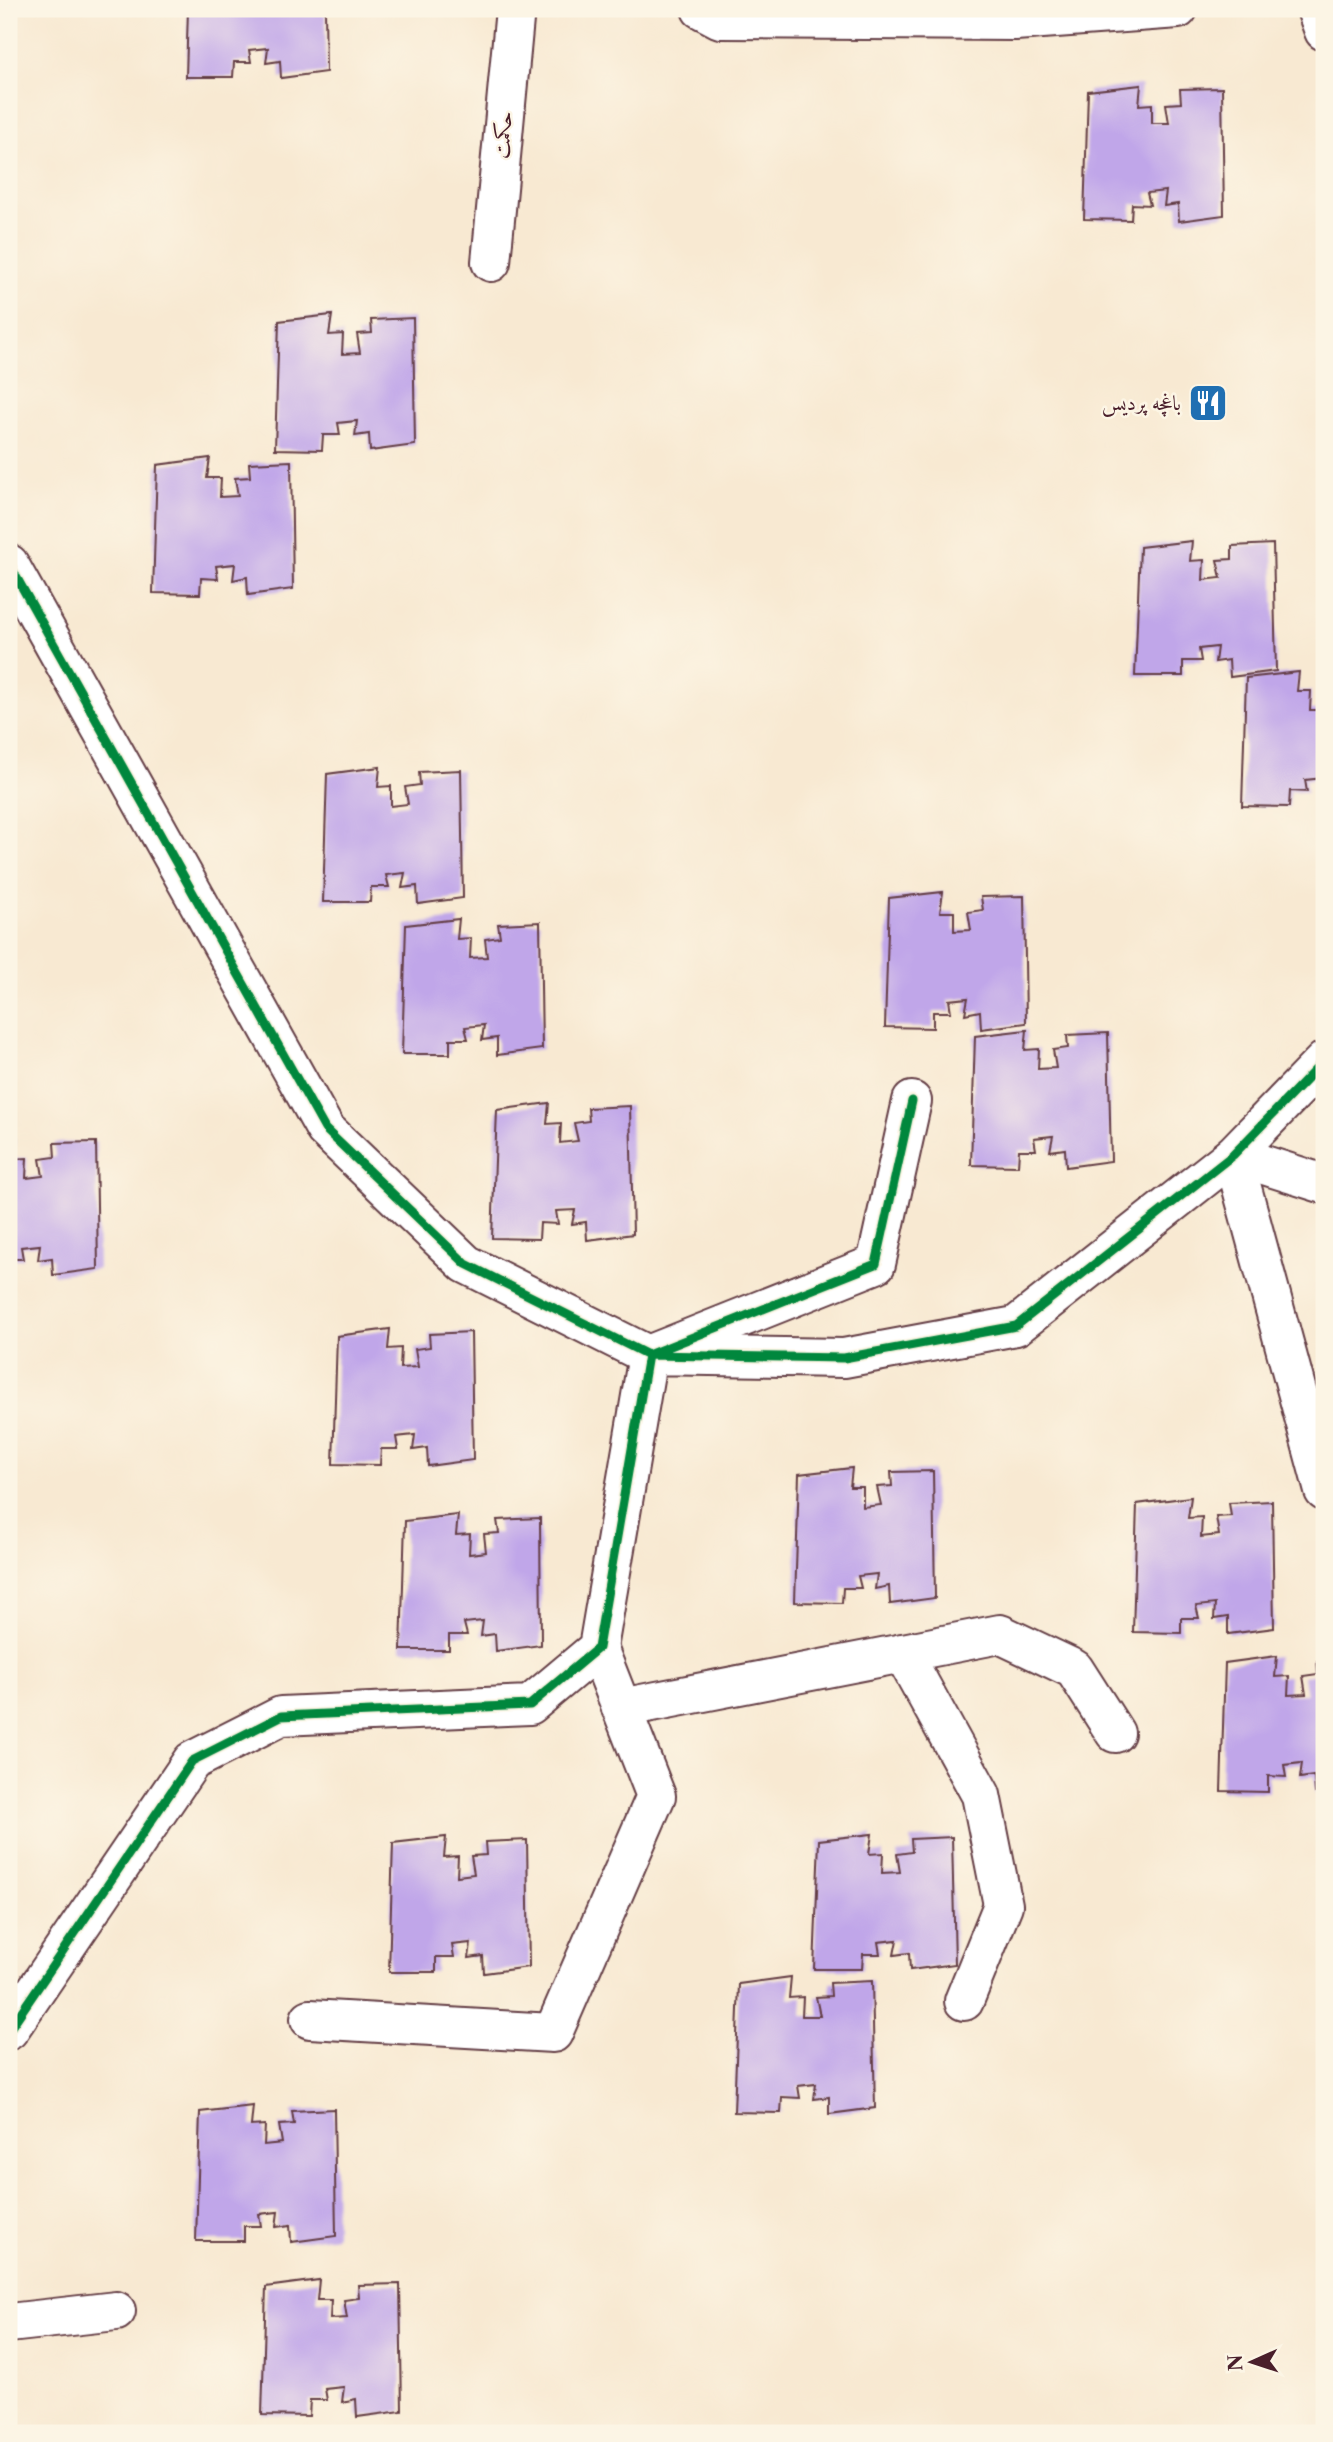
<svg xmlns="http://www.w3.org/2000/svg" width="1333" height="2442" font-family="'Libre Caslon Text',Amiri,serif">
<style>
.building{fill:#c0a6e9}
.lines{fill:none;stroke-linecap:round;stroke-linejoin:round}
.minor-casing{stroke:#643d44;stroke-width:42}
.minor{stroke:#fff;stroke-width:38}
.cycleway-casing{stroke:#fcf5e5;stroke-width:13}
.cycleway{stroke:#00873e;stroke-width:9}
.labels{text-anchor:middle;stroke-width:5;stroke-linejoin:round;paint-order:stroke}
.street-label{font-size:21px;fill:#4a1f2b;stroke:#fcf5e5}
.poi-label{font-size:21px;fill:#4a1f2b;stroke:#fcf5e5;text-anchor:end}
</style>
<rect width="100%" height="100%" fill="#fcf5e5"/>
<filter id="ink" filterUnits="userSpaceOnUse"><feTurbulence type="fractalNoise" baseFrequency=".0143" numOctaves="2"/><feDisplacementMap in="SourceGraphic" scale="14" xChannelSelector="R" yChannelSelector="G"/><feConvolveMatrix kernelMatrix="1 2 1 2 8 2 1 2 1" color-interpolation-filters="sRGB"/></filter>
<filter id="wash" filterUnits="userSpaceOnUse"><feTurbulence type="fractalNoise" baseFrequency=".00686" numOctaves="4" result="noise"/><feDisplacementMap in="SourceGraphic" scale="28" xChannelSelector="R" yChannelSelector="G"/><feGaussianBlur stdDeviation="1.57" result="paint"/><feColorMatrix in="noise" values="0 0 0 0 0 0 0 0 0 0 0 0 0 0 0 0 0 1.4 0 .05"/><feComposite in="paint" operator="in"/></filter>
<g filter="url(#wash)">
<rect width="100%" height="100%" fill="#f8e9d2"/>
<g id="blocks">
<g class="building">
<polygon points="188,9 325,9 326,72 281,78 280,61 266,63 268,48 249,50 251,62 234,62 233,77 186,77"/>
<polygon points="1141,85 1139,105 1152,104 1152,123 1169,123 1166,104 1181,103 1180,89 1222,88 1224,215 1179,221 1178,204 1164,206 1166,191 1147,193 1150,205 1132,204 1131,220 1084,219 1088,91"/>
<polygon points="332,315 329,335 343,334 342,354 360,353 357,334 372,333 371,320 413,318 415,445 370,451 369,434 355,436 357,421 338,423 340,435 323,435 322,450 275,449 279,321"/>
<polygon points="210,458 207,478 221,478 220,497 238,496 235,478 250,477 249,463 291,461 293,589 248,595 247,577 233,580 235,564 216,566 218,579 201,578 200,594 153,593 157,465"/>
<polygon points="1192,541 1190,561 1204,560 1203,580 1221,578 1217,560 1232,559 1232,546 1273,544 1276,671 1230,677 1229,660 1215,662 1217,647 1199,649 1201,661 1183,661 1183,676 1135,676 1140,547"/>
<polygon points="1299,672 1297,691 1311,691 1310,710 1324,710 1324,778 1305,780 1307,792 1290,791 1289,807 1242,806 1246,678"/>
<polygon points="380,767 378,787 391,786 391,806 408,804 405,787 420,785 419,772 461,770 463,898 418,904 417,886 402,888 405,873 386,875 389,887 371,887 370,902 323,902 327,774"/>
<polygon points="943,892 940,912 954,912 954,931 971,930 968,912 983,910 981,897 1024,896 1026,1023 981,1029 980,1011 965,1014 968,998 949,1000 951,1012 933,1012 933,1028 885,1027 889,898"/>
<polygon points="459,919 457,939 471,938 470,958 487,957 485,939 500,937 498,924 540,922 542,1049 497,1055 497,1038 482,1040 484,1025 465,1027 468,1039 450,1039 450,1054 402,1054 406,925"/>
<polygon points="1027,1030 1025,1050 1039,1049 1038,1069 1056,1068 1053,1050 1068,1048 1067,1035 1108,1033 1111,1161 1066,1167 1065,1149 1050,1151 1053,1136 1034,1138 1036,1150 1019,1150 1018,1166 971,1165 975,1036"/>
<polygon points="549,1103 547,1124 561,1123 560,1143 578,1141 574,1123 589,1121 588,1108 630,1106 633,1234 587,1240 586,1222 572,1224 575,1210 556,1211 558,1224 540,1223 539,1239 492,1238 497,1110"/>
<polygon points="9,1139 15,1139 13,1159 27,1158 26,1178 43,1176 40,1159 55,1157 54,1143 96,1142 98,1269 53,1275 52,1258 38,1260 40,1245 21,1247 23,1259 9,1259"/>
<polygon points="390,1329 388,1349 401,1348 400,1368 418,1367 415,1349 430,1347 429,1334 471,1332 473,1460 428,1466 427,1448 413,1450 415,1435 396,1437 398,1449 381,1449 380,1465 333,1464 337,1336"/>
<polygon points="852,1468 850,1487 863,1487 863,1507 881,1505 877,1487 892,1486 891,1472 933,1471 935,1598 890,1604 889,1586 875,1589 877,1574 858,1576 861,1588 843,1588 842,1603 795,1602 799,1474"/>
<polygon points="1191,1497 1188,1518 1202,1517 1201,1537 1219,1535 1216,1517 1231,1516 1229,1503 1272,1501 1274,1628 1228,1634 1228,1617 1214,1619 1215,1604 1196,1606 1199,1618 1181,1618 1181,1633 1133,1632 1137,1504"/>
<polygon points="458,1515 456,1535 470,1534 469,1554 486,1552 484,1534 499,1533 497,1520 540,1518 541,1645 496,1651 495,1634 481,1636 483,1621 464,1623 467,1635 449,1635 449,1650 401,1650 405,1521"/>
<polygon points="1277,1656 1275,1677 1289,1676 1288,1695 1306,1694 1303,1676 1318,1674 1317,1661 1324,1661 1324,1792 1315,1793 1314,1776 1300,1778 1302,1763 1284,1765 1286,1777 1268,1776 1268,1792 1221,1791 1225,1663"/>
<polygon points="872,1834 869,1854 883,1853 882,1873 900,1872 897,1854 912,1852 911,1839 952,1837 955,1964 910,1970 909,1953 894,1955 897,1940 878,1942 880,1954 863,1954 862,1969 814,1969 819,1840"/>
<polygon points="446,1837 444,1857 458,1856 457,1876 474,1874 471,1856 486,1855 485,1842 527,1840 529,1967 484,1973 483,1956 469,1958 471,1943 452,1945 454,1957 436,1957 436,1972 389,1972 393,1843"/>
<polygon points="791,1977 789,1998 803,1997 802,2016 820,2016 816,1997 831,1996 830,1983 872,1981 875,2108 829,2114 829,2097 814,2099 816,2084 798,2086 800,2098 782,2097 781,2113 734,2112 739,1984"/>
<polygon points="253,2106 251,2126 265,2125 264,2145 282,2143 279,2125 294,2124 292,2111 334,2109 336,2236 291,2242 290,2225 276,2227 278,2212 259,2214 261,2226 244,2226 244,2241 196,2241 200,2112"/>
<polygon points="319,2280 317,2300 331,2300 330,2319 347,2318 344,2300 359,2298 358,2285 400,2284 402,2411 357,2417 356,2399 342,2402 344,2387 325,2389 327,2400 310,2400 309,2416 262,2415 266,2287"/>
</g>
</g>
</g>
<g filter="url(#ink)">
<use href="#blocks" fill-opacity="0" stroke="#643d44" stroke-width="2"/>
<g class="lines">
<g class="minor-casing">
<g id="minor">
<polyline points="701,9 720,19 1015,21 1178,9"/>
<polyline points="1316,9 1324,31"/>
<polyline points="491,262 515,9"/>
<polyline points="9,564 325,1129 466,1264 648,1355 876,1264 912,1101"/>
<polyline points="1233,1155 1324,1491"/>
<polyline points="1233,1155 1324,1184"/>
<polyline points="903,1653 981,1795 1003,1905 964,2001"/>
<polyline points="621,1708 1000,1634 1074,1669 1115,1733"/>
<polyline points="310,2019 553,2033 656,1796 598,1648"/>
<polyline points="9,2030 192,1761 281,1716 530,1705 598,1648 648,1355 844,1358 1016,1326 1233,1155 1324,1061"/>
<polyline points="9,2323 116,2311"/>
</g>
</g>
<use href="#minor" class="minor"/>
<g class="cycleway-casing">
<g id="cycleway">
<polyline points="9,564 325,1129 466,1264 648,1355 876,1264 912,1101"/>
<polyline points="9,2030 192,1761 281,1716 530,1705 598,1648 648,1355 844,1358 1016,1326 1233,1155 1324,1061"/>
</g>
</g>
<use href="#cycleway" class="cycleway"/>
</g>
</g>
<defs>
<g id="restaurant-square" transform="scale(2.0125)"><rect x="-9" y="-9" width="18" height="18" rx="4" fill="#1f6fb2" stroke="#fcf5e5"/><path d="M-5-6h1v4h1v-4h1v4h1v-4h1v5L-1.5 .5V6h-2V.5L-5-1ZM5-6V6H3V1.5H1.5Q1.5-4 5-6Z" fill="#fff"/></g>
</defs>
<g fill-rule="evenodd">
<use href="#restaurant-square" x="1208" y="403"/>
</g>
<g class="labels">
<g class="street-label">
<text transform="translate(503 135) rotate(-85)" y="7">حکمت</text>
</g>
<g class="poi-label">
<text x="1181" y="410">باغچه پردیس</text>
</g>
</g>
<rect width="1333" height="2442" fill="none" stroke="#fcf5e5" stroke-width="35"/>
<g transform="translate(1252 2362) rotate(267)" stroke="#fcf5e5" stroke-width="5" paint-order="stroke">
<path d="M0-5L12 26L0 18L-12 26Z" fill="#4a1f2b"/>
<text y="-10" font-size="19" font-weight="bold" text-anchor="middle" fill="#4a1f2b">N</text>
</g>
</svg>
